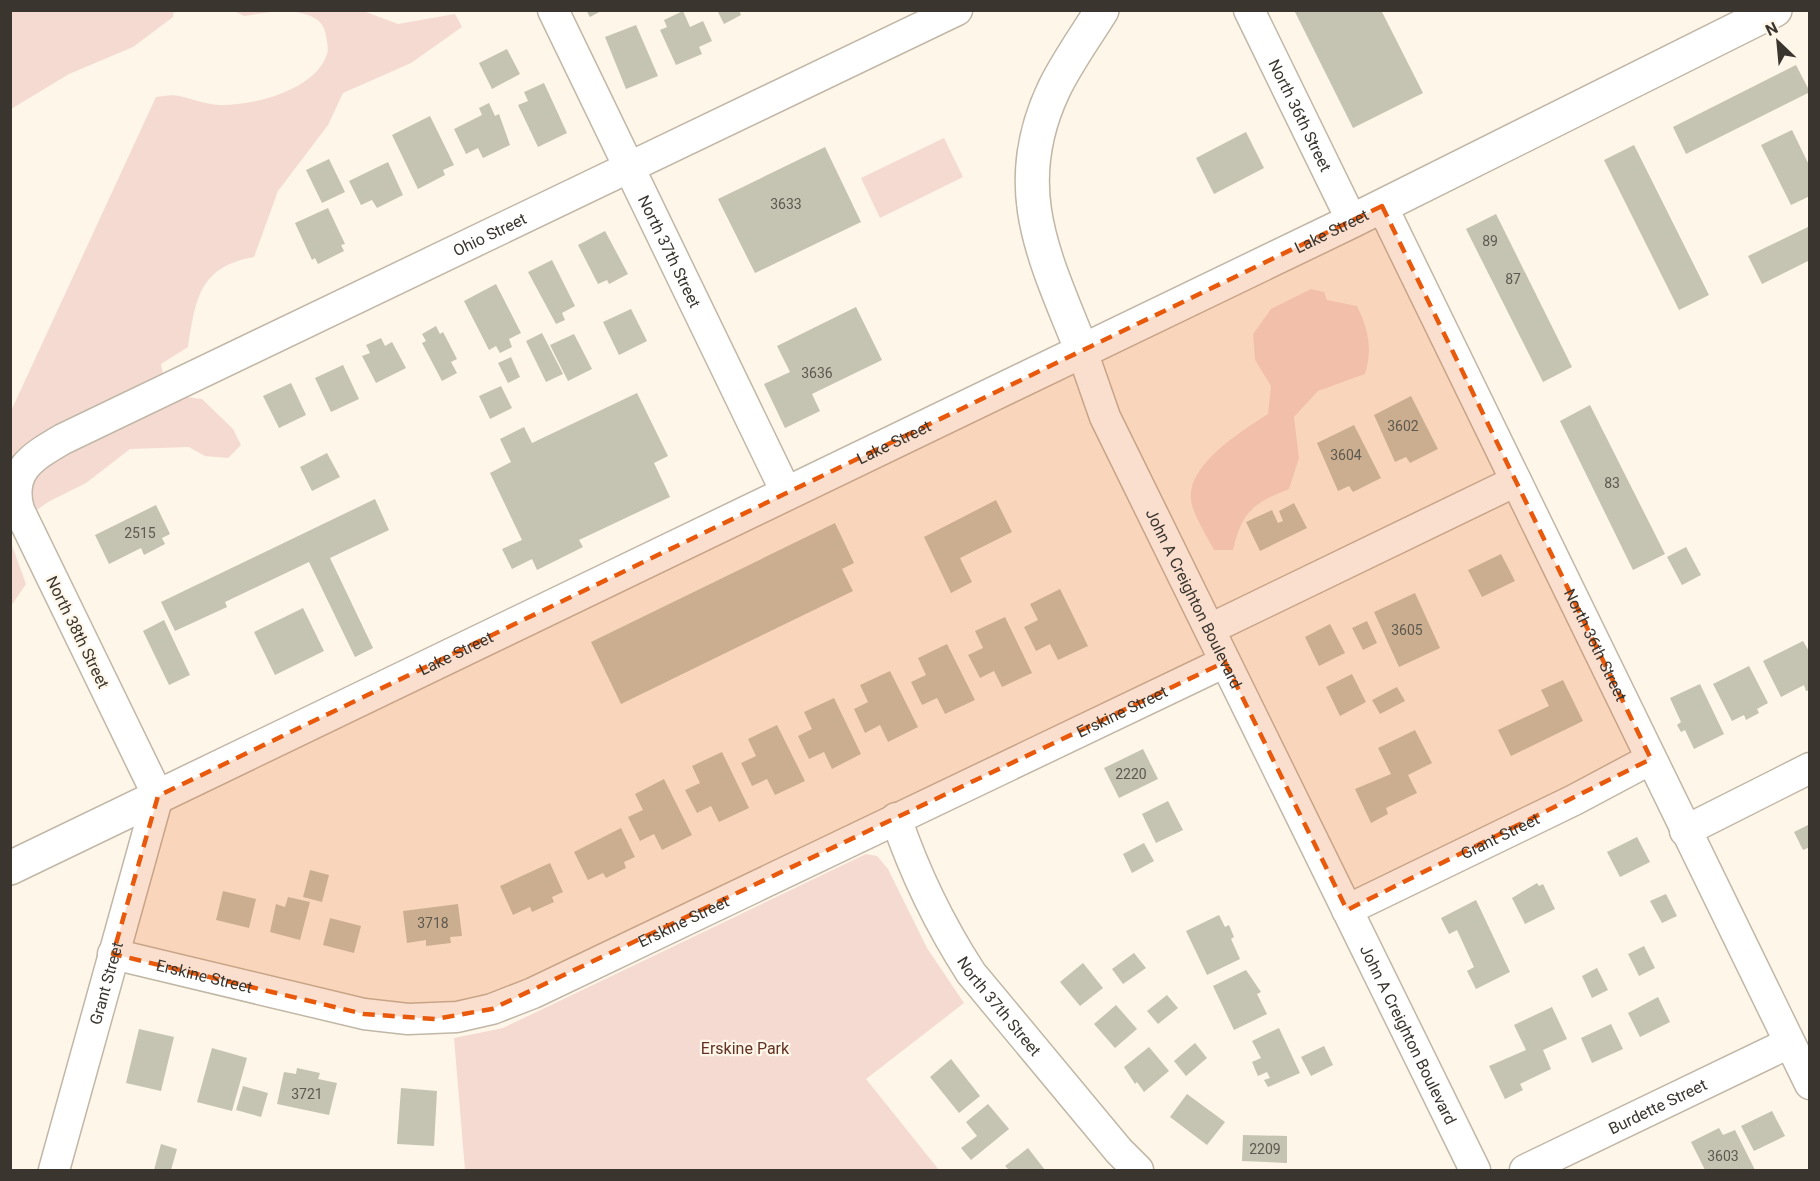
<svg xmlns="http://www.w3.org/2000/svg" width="1820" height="1181" font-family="Roboto,sans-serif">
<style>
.green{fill:#f5dad2}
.building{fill:#c5c3b1}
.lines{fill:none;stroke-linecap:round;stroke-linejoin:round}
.minor-casing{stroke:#c1b7a7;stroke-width:33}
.tertiary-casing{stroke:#c1b7a7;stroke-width:36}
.secondary-casing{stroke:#c1b7a7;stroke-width:36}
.minor{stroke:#fff;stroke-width:30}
.tertiary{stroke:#fff;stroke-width:33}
.secondary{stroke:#fff;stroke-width:33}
.marked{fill:#e8590c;fill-opacity:0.2;stroke:#e8590c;stroke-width:4.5;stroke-dasharray:12 8;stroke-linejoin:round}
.labels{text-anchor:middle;stroke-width:4.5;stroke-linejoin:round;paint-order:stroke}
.number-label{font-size:14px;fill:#5d5950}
.street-label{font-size:16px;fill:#3a362f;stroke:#fef6e8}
.park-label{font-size:16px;fill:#623224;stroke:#fef6e8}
</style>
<rect width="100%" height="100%" fill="#fef6e8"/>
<g class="green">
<polygon points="10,11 11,10 174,11 173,17 133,47 69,74 11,109"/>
<polygon points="234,11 234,10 277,11 244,16"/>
<path d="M 288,11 L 363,11 L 398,24 L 455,14 L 462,27 L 411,63 L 343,93 L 328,125 L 278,191 L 254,257 C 199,267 196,298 188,347 L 161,364 L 164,380 L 178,396 L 202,399 L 233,429 L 241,445 L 228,458 L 205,456 L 189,447 L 130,449 L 86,483 L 48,502 L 11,528 L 11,411 L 156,97 C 163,96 172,94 179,96 C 194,99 203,104 219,105 C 253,106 316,90 327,54 C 329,49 327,42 326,36 C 324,16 304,13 288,11 Z"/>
<polygon points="944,138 963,177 880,218 861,178"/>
<path d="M 1311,289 L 1324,292 L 1327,300 L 1357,306 C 1368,328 1373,349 1365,374 L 1318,391 L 1294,417 L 1299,458 L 1289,489 C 1254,503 1242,511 1233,550 L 1214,550 C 1208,538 1192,513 1191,500 C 1187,464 1242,431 1268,414 L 1271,386 L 1255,360 L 1253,334 L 1271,309 Z"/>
<polygon points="10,540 26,584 11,606 10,606"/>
<polygon points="866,854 877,856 888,869 927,948 964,1003 866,1079 939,1170 465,1170 454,1038 503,1028"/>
</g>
<g class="building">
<polygon points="586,10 603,10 590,17"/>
<polygon points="717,10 739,10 741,15 724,24"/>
<polygon points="1294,10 1381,10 1423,93 1353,128"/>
<polygon points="683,11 690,27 703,21 712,41 699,47 702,54 676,65 660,30 667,27 664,20"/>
<polygon points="636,25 658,76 626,89 605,37"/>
<polygon points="507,49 520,74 492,89 479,63"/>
<polygon points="1796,65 1810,92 1686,154 1673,127"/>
<polygon points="544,83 567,133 538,147 518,105 528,101 524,92"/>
<polygon points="489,103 495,116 499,114 510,145 483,158 478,148 466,154 454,129 482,115 479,108"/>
<polygon points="430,116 454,165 443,170 445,175 418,189 392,135"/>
<polygon points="1792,130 1810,167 1810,196 1791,205 1761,145"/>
<polygon points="1246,132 1264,168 1214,194 1196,158"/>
<polygon points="1634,145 1709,295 1679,310 1604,160"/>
<polygon points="825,147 861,222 755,273 718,199"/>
<polygon points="329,159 345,192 322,203 306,170"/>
<polygon points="388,162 403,195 377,208 372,200 361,205 349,181"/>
<polygon points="328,208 345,244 341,245 344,251 318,264 315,258 312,260 295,223"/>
<polygon points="1496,214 1572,367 1543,382 1466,229"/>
<polygon points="1810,226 1810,260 1762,284 1748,256"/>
<polygon points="605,231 628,274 609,284 607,280 598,284 578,245"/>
<polygon points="552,260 575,306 562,313 565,320 556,324 528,272"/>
<polygon points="496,284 521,333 509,339 512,347 500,353 496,346 489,350 464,301"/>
<polygon points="856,307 882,360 812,394 820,411 785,428 764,384 790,372 777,346"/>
<polygon points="631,309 647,341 619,355 603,322"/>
<polygon points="436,326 440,334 443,332 457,359 451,362 457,373 442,381 422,343 426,341 422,334"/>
<polygon points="542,333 563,374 546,382 526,341"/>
<polygon points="574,334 592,369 568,381 550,345"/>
<polygon points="381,338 385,346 392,342 406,368 376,383 362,356 370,353 366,345"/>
<polygon points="511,357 520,377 508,383 498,363"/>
<polygon points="343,365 359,399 331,412 315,378"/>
<polygon points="291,383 306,415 279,428 263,396"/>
<polygon points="501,386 512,408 490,419 479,396"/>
<polygon points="637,393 668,456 654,463 670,497 579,540 583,547 537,570 532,559 512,569 502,549 522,540 490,473 511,462 500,439 524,427 532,443"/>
<polygon points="1411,396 1438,449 1410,463 1406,457 1395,462 1374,415"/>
<polygon points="1590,405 1665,554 1633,570 1560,421"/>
<polygon points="1354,425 1381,478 1353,492 1349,486 1338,491 1317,443"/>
<polygon points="327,453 340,477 312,491 300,467"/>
<polygon points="375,499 389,530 330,558 373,648 355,657 309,562 225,602 227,607 175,631 161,602"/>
<polygon points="996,500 1012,532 960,558 972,582 951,593 924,537"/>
<polygon points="1294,503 1307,528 1260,551 1246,522 1272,510 1278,523 1283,521 1279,511"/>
<polygon points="156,505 170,534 162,538 165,544 144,555 141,548 109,564 95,535"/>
<polygon points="835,523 854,563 842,569 853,591 621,704 591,642"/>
<polygon points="1686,547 1701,575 1682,585 1667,557"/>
<polygon points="1501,554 1515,581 1482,597 1468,570"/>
<polygon points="1060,589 1088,646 1058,660 1050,644 1036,651 1024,627 1038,620 1030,604"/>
<polygon points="1415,593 1440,648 1399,667 1374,612"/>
<polygon points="303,608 324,651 275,675 254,632"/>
<polygon points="1005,617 1032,673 1002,687 994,671 980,678 968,655 983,648 975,631"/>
<polygon points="164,620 190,675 169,685 143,631"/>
<polygon points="1367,621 1377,643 1363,650 1352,628"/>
<polygon points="1330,624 1345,653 1319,666 1305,637"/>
<polygon points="1803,641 1810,653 1810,690 1806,691 1804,685 1781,697 1763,661"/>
<polygon points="947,644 975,700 945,714 937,698 922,705 911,682 926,675 918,658"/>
<polygon points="1749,666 1768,703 1757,709 1759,713 1746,720 1744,715 1732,721 1713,684"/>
<polygon points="890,671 918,727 888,742 880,725 865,733 854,709 868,702 860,685"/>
<polygon points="1352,674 1366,702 1340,716 1326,687"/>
<polygon points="1563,680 1583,721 1511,756 1498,730 1549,706 1541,690"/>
<polygon points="1700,684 1724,734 1694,749 1685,730 1681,732 1677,725 1681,722 1670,698"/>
<polygon points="1397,687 1405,701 1380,714 1372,700"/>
<polygon points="834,698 861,754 832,769 824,752 809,759 798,736 812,729 804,712"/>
<polygon points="777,725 805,781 775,795 767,779 752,786 741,763 756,756 748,739"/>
<polygon points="1415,730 1432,763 1408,775 1417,793 1386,808 1388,814 1371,823 1355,789 1391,774 1378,748"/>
<polygon points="1143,749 1158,779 1119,798 1104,768"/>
<polygon points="722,752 749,808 719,822 711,806 697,813 685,790 700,783 692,766"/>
<polygon points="664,779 692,835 662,850 654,834 640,841 628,817 643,810 635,794"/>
<polygon points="1168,801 1183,830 1156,843 1142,814"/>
<polygon points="1810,824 1810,847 1803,850 1794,832"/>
<polygon points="621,828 635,857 624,862 626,868 606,878 603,873 588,880 574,852"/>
<polygon points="1637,837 1650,862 1620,877 1607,852"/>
<polygon points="1144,843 1154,861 1132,873 1123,854"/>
<polygon points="550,863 563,892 552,897 554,902 532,912 530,907 513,915 500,886"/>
<polygon points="310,870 329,875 322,902 303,897"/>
<polygon points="1537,883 1539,886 1543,884 1555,909 1525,924 1512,898"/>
<polygon points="223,891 256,899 249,928 216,920"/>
<polygon points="1666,894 1677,916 1662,923 1650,901"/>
<polygon points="288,897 310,902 300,940 270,932 276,904 285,907"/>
<polygon points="1476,900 1510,972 1476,989 1467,971 1474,967 1457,930 1449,934 1441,918"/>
<polygon points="458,904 462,936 450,937 451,943 426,946 426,940 407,943 403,911"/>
<polygon points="1219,915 1225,927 1229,925 1234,937 1231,939 1240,959 1207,975 1186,931"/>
<polygon points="330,918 361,926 354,953 323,945"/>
<polygon points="1644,946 1655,968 1639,976 1628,954"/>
<polygon points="1134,953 1146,968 1123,984 1112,969"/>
<polygon points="1083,963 1103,988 1080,1006 1060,982"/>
<polygon points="1597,968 1608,990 1592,998 1582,976"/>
<polygon points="1246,970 1261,992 1257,994 1267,1014 1234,1030 1213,986"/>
<polygon points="1167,995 1178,1008 1158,1024 1147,1011"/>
<polygon points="1658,997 1670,1022 1640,1037 1628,1013"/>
<polygon points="1116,1005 1137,1029 1115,1048 1094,1024"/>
<polygon points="1552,1007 1567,1039 1543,1050 1551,1069 1520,1084 1523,1090 1505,1099 1489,1066 1526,1050 1514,1025"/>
<polygon points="1611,1024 1623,1049 1592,1063 1581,1038"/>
<polygon points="1279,1028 1300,1073 1268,1087 1264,1080 1270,1078 1267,1072 1258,1076 1252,1062 1261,1058 1252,1041"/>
<polygon points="139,1029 174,1037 161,1091 126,1083"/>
<polygon points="1195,1043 1207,1058 1186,1076 1174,1061"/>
<polygon points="1324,1046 1333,1065 1311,1076 1301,1057"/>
<polygon points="1149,1047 1169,1071 1144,1092 1137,1082 1135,1084 1124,1067"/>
<polygon points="212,1048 247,1058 232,1111 197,1102"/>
<polygon points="951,1059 980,1096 959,1113 930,1077"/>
<polygon points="297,1068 320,1073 318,1079 337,1083 329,1115 277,1104 284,1072 296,1074"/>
<polygon points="243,1086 268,1093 261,1117 236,1110"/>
<polygon points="401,1088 437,1091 434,1146 397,1144"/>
<polygon points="1187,1094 1225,1122 1207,1145 1170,1117"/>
<polygon points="988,1104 1009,1129 971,1160 961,1148 977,1136 966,1122"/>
<polygon points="1772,1111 1785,1136 1754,1151 1741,1126"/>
<polygon points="1719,1128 1723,1135 1735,1130 1755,1170 1705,1170 1691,1142"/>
<polygon points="1243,1135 1287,1136 1287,1163 1242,1161"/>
<polygon points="161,1144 177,1149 171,1170 154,1170"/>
<polygon points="1028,1148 1045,1170 1009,1170 1005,1166"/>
</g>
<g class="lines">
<g class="minor-casing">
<g id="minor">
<path id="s1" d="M 553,10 L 787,494"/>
<path id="s2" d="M 1249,10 L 1352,221"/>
<path id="s3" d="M 1382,206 L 1810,1084"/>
<path id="s4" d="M 1082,351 L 1105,417 L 1475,1170"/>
<polyline points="1210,629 1516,481"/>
<path id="s5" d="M 896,818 C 914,871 940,925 971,973 L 1119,1151 L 1138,1170"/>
<polyline points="1685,831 1810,768"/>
<path id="s6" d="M 1347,910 L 1574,800 L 1651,759"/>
<path id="s7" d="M 113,954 L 364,1014 L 408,1019 L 457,1017 L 492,1009 L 533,993 L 1225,662"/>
<path id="s8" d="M 54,1170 L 158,796 L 19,510 C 8,471 32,457 63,439 L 957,10"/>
<path id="s9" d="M 1525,1170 L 1789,1043"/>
</g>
</g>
<g class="tertiary-casing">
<path id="tertiary" d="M 1082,351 C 1045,258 1007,188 1054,89 C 1067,62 1086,36 1102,10"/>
</g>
<g class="secondary-casing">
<g id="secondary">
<path id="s10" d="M 10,868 L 1352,221 L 1775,10"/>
</g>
</g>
<use href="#minor" class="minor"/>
<use href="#tertiary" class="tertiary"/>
<use href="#secondary" class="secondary"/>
</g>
<path class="marked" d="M 1382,206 L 1651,759 L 1347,910 L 1225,662 L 492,1009 L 435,1019 L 364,1014 L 113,954 L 158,796 Z"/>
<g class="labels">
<g class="number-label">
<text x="786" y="209">3633</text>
<text x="1490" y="246">89</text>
<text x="1513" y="284">87</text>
<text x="817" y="378">3636</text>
<text x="1403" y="431">3602</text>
<text x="1346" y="460">3604</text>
<text x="1612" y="488">83</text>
<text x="140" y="538">2515</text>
<text x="1407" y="635">3605</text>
<text x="1131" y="779">2220</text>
<text x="433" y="928">3718</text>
<text x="307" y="1099">3721</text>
<text x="1265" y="1154">2209</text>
<text x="1723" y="1161">3603</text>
</g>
<g class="street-label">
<text dy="6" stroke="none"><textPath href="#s2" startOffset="117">North 36th Street</textPath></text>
<text dy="6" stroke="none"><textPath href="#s10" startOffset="1467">Lake Street</textPath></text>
<text dy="6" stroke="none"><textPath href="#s8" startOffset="1272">Ohio Street</textPath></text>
<text dy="6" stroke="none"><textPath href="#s1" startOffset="268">North 37th Street</textPath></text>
<text dy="6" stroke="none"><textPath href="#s10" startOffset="981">Lake Street</textPath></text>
<text dy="6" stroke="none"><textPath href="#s4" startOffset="272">John A Creighton Boulevard</textPath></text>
<text transform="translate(78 632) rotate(64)" y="6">North 38th Street</text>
<text dy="6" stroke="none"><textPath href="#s3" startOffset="488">North 36th Street</textPath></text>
<text dy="6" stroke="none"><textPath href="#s10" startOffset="495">Lake Street</textPath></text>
<text dy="6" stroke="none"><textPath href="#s7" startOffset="1084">Erskine Street</textPath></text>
<text dy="6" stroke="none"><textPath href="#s6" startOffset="170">Grant Street</textPath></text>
<text dy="6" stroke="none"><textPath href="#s7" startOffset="598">Erskine Street</textPath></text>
<text dy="6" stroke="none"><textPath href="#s7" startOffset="94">Erskine Street</textPath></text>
<text dy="6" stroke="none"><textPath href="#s8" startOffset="194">Grant Street</textPath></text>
<text dy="6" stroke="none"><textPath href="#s5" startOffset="216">North 37th Street</textPath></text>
<text dy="6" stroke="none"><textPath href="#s4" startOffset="758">John A Creighton Boulevard</textPath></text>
<text dy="6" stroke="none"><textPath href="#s9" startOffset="147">Burdette Street</textPath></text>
</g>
<g class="park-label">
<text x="745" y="1054">Erskine Park</text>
</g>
</g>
<rect width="1820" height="1181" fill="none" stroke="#3a362f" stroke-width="24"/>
<g transform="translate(1778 42) rotate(334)" stroke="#fef6e8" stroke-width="4.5" paint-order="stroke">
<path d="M0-4.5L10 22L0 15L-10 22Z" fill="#3a362f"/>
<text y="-9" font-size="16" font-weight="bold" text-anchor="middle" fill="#3a362f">N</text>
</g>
</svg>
